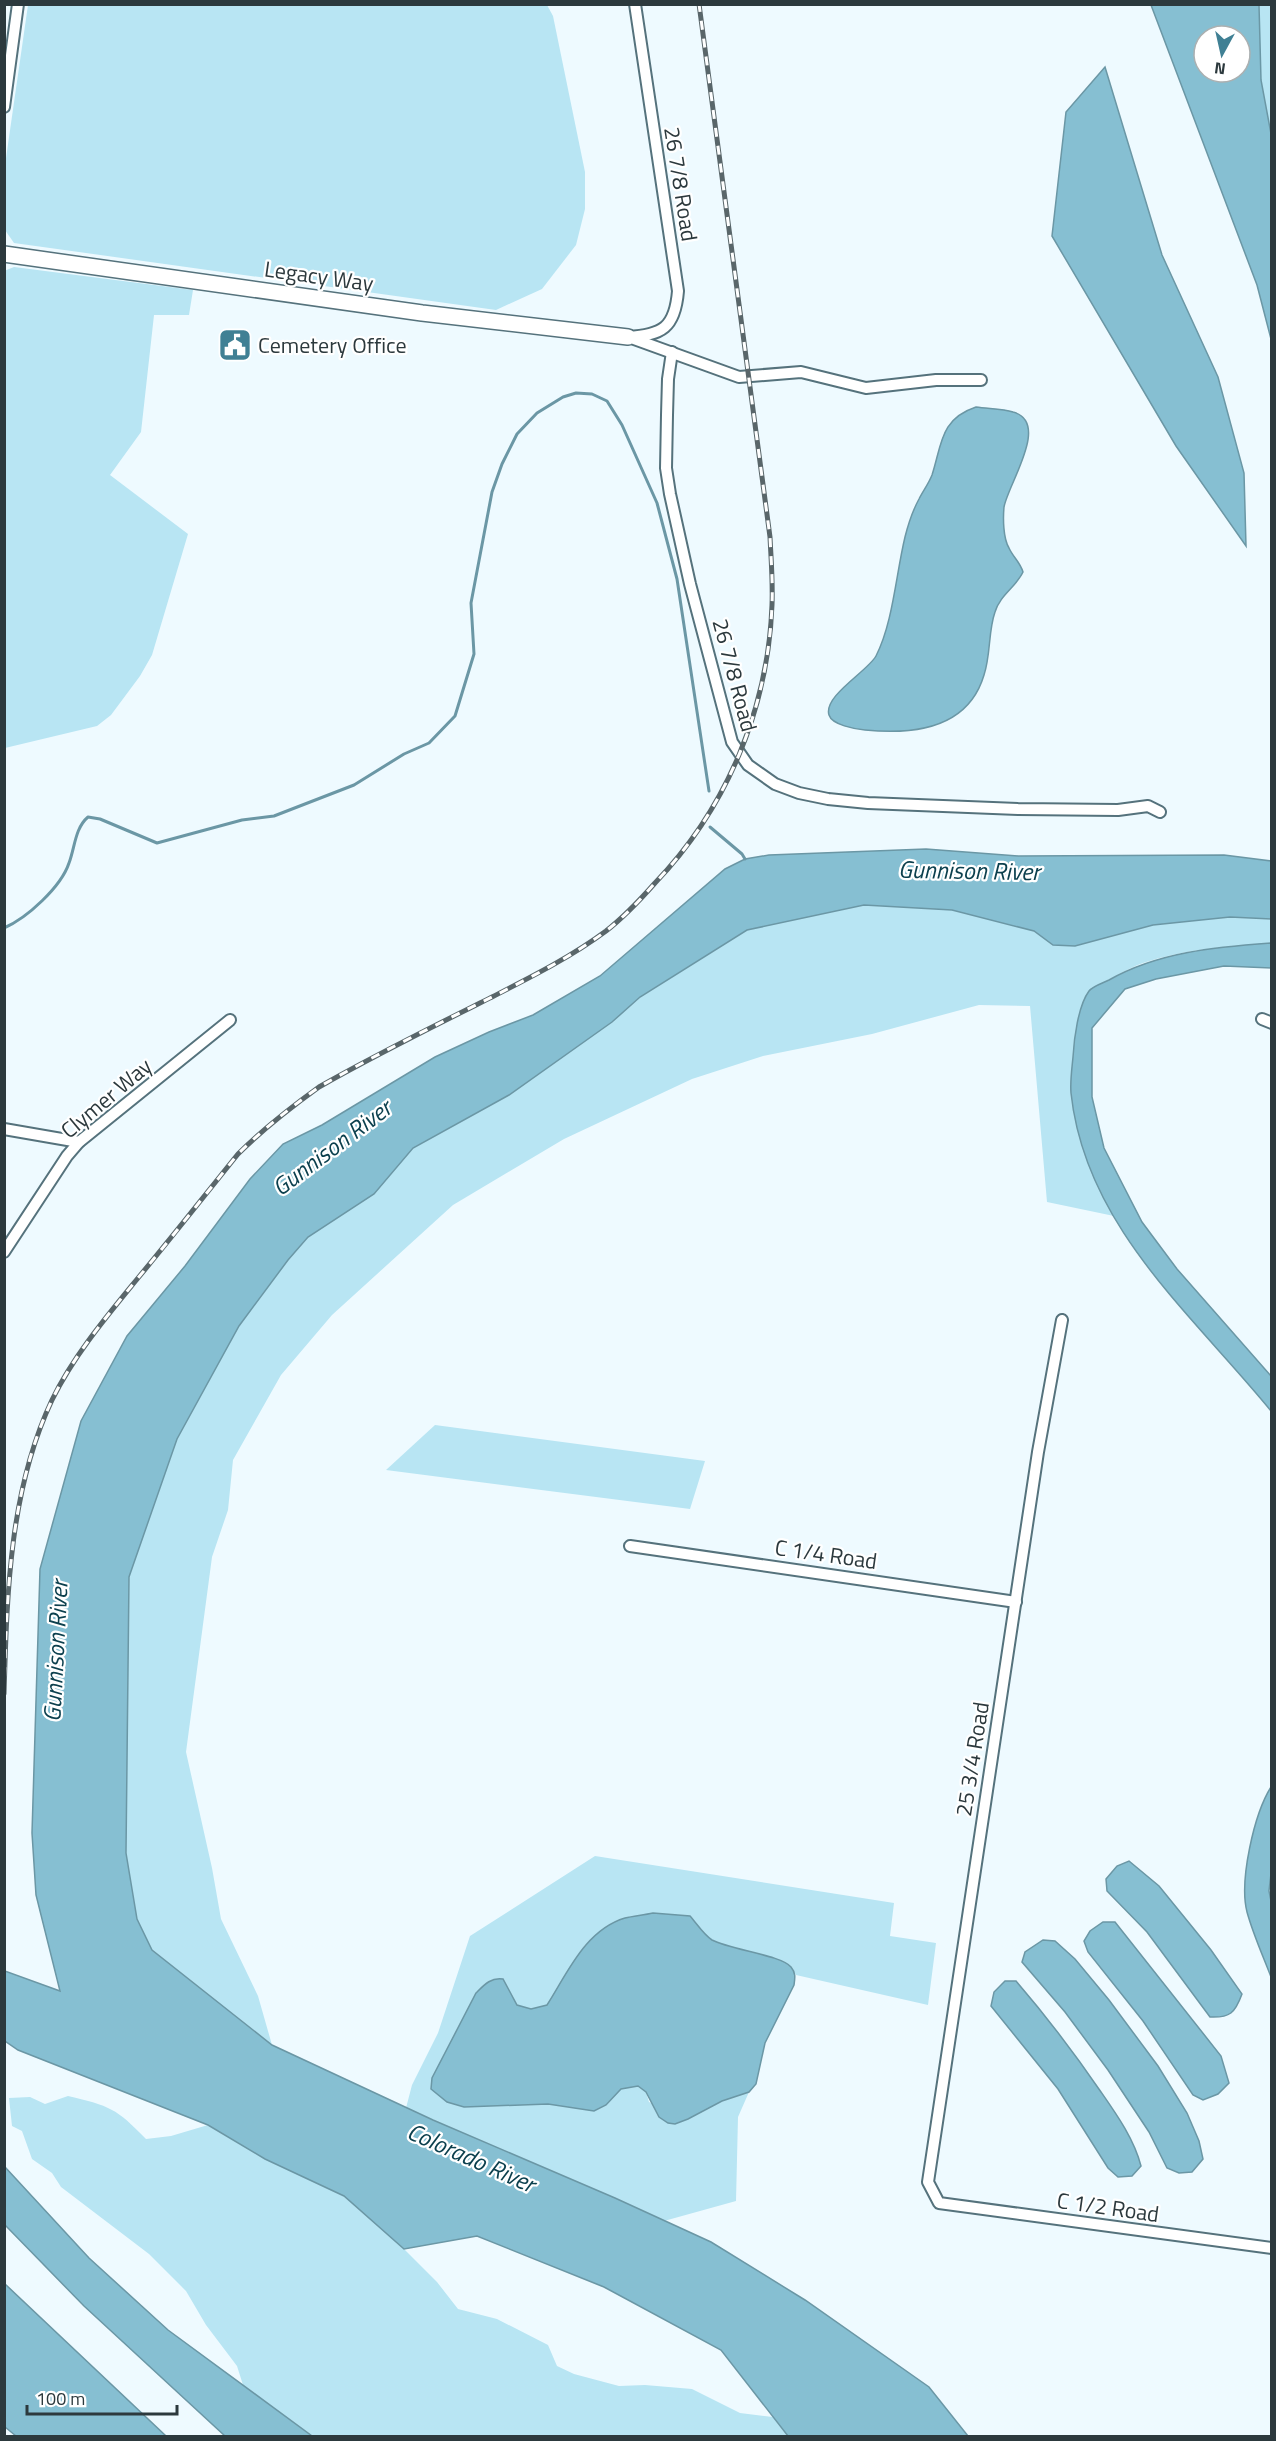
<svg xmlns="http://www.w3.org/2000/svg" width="1276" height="2441" font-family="'Titillium Web',sans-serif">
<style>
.green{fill:#b8e5f3}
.water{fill:#86bfd2;stroke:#6b97a5;stroke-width:1.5;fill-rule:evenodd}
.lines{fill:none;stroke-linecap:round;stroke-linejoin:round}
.stream{stroke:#6b97a5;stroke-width:3}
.street-casing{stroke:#55727c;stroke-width:14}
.secondary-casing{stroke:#55727c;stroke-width:18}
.street{stroke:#fff;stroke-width:10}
.secondary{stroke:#fff;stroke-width:15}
.rail-casing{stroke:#59666a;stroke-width:5}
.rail{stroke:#fff;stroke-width:3;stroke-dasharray:9;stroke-linecap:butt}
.labels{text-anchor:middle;stroke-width:4.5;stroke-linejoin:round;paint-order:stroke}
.street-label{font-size:22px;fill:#2c393d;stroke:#fff}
.poi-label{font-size:22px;fill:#2c393d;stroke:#fff;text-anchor:start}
.water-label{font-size:24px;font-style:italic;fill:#0c404e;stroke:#fff}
</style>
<rect width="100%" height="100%" fill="#eefaff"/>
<g class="green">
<polygon points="547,5 553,16 585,172 585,209 576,245 542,289 496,310 14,243 5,230 4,172 28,5"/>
<polygon points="1259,5 1271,5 1271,139 1261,80"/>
<polygon points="14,267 193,290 189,315 154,315 141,432 110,475 188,534 152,655 140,676 111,715 97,726 5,748 4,271"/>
<path d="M 864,905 L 952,910 L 1034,931 L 1053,945 L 1075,946 L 1153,925 L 1230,917 L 1271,919 L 1271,943 C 1229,946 1184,949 1143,963 C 1124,970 1107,981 1090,991 L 1071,1092 L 1079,1132 L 1089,1163 L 1114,1216 L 1047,1202 L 1030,1006 L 979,1005 L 872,1034 L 763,1056 L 692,1079 L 564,1139 L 453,1205 L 332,1315 L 281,1375 L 233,1460 L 228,1510 L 212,1557 L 186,1752 L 212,1868 L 221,1919 L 258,1996 L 272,2045 L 152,1950 L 137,1919 L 126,1853 L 129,1577 L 177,1439 L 239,1326 L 288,1260 L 308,1237 L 374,1194 L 413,1148 L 509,1095 L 612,1022 L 640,997 L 747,930 Z"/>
<polygon points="435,1425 705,1461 690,1509 386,1470"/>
<path d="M 595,1856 L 894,1903 L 890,1936 L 936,1943 L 928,2005 L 796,1975 C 779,1947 733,1957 709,1938 C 702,1933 696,1923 690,1916 L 585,1945 L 547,2005 L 531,2009 L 517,2005 L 503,1979 C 491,1977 484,1985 476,1993 L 464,2107 L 548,2104 L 594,2111 L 606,2105 L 621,2089 L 638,2086 L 646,2092 L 649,2102 L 688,2119 L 722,2101 L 749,2092 L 738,2117 L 736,2201 L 664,2221 L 406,2108 L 412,2085 L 438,2033 L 470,1936 Z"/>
<path d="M 68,2096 C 110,2106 116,2108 146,2139 L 171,2136 L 208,2125 L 265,2159 L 344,2196 L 404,2249 L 437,2282 L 458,2309 L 497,2319 L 548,2345 L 557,2366 L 574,2374 L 619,2386 L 645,2385 L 692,2389 L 740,2413 L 773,2417 L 788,2436 L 312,2436 L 243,2385 L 237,2366 L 206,2325 L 186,2291 L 149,2254 L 61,2187 L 52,2173 L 32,2159 L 22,2131 L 12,2126 L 9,2098 L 30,2097 L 45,2104 Z"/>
</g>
<g class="water">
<path d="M 1151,5 L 1259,5 L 1261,80 L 1272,139 L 1271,339 L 1257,285 ZM 1204,36 L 1240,36 L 1240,72 L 1204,72 Z"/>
<polygon points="1105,67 1162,255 1218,377 1244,473 1246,546 1176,446 1052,236 1066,112"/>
<path d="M 976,407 C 988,409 1002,408 1013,412 C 1051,422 1008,484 1004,507 C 1003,518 1003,538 1009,548 C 1013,557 1020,562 1023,572 C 1016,587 1000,595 995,612 C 988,632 991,654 984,675 C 968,729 914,735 865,730 C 855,729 832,725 829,715 C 823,696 868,671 876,656 C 893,623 896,574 905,537 C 908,525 913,510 919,499 C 923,491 929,483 932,475 C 942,444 940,419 976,407 Z"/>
<polygon points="926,849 1018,856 1224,855 1271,861 1271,919 1230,917 1153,925 1075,946 1053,945 1034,931 952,910 864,905 747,930 640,997 612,1022 509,1095 413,1148 374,1194 308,1237 288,1260 239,1326 177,1439 129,1577 126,1853 137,1919 152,1950 272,2045 433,2120 615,2198 711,2242 805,2300 929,2387 968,2436 788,2436 721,2350 604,2287 477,2236 404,2249 344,2196 265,2159 208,2125 18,2050 5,2041 5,1971 60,1991 36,1895 32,1833 40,1569 81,1421 127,1336 185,1266 250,1179 283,1144 322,1125 435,1057 489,1032 533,1015 600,976 725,869 745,859 769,855"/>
<path d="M 1271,943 L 1271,968 L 1224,966 L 1156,979 L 1125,989 L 1092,1028 L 1092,1097 L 1104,1148 L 1142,1222 L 1177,1269 L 1271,1376 L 1271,1411 C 1192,1314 1085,1226 1071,1093 C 1070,1081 1072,1068 1073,1057 C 1074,1039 1078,1006 1089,991 C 1093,986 1103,983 1109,980 C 1158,952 1216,947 1271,943 Z"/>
<path d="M 1271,1787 L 1272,1865 L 1269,1891 L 1272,1906 L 1271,1977 C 1263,1956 1253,1934 1247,1912 C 1239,1881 1254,1814 1271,1787 Z"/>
<path d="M 1129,1861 L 1159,1886 L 1211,1950 L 1242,1994 C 1235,2013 1230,2018 1210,2017 L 1147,1932 L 1107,1891 L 1106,1879 L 1117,1866 Z"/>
<path d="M 653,1913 L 690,1916 C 697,1924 704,1935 712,1940 C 731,1950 781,1955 791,1967 C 796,1973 795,1978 794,1985 L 765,2043 L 756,2084 L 749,2092 L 722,2101 L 688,2119 L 675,2124 L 668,2123 L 659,2117 L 646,2092 L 638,2086 L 621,2089 L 606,2105 L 594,2111 L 548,2104 L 464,2107 L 447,2102 L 431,2089 L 432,2078 L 476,1993 C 484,1985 491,1977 503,1979 L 517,2005 L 531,2009 L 547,2005 C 567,1974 585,1930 625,1918 C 634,1916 644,1915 653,1913 Z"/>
<polygon points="1103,1922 1115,1922 1221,2056 1229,2083 1218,2094 1203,2100 1193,2095 1143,2021 1088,1952 1084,1941 1090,1931"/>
<polygon points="1043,1940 1055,1941 1075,1959 1109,2000 1158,2066 1187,2113 1199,2141 1203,2159 1192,2172 1179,2173 1167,2168 1149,2132 1108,2070 1065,2012 1022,1962 1025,1952"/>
<path d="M 1005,1981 L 1016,1981 C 1047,2017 1075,2054 1101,2092 C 1117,2115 1134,2139 1141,2166 L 1132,2176 L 1118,2177 L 1108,2168 L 1058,2089 L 991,2006 L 994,1992 Z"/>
<polygon points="5,2167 89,2258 168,2330 312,2436 225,2436 84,2306 5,2225"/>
<polygon points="4,2284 5,2284 166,2436 16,2436 5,2427"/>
</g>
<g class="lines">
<g class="stream">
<polyline points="710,827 742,854 745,859"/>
<path d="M 4,928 C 27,918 61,887 69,863 C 75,847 75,828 88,817 L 100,819 L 157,843 L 242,820 L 274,816 L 354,785 L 404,754 L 429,743 L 455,716 L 474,654 L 471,603 L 492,492 L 502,464 L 517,434 L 537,413 L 563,397 L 576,393 L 592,394 L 607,401 L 622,425 L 657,503 L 677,579 L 709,791"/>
</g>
<g class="street-casing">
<g id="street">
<polyline points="4,107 18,4"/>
<path d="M 628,337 C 662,335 675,328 678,291 L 635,4"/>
<polyline points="634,339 739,377 801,372 866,388 936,380 981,380"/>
<polyline points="672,352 668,379 667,415 666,468 670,494 690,584 732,742 748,765 775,784 799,793 828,799 868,803 1018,809 1118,810 1148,806 1160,812"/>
<polyline points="1262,1019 1272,1023"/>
<polyline points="4,1129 79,1142"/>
<polyline points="4,1252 67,1156 79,1142 230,1020"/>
<polyline points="1062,1320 1038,1452 928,2182 939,2203 1272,2248"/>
<polyline points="630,1546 1016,1602"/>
</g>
</g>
<g class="secondary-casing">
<polyline id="secondary" points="4,254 422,313 628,337"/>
</g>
<use href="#street" class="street"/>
<use href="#secondary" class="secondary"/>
<g class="rail-casing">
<path id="rail" d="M 4,1694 C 7,1595 9,1491 52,1400 C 74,1355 107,1316 138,1278 C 172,1237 205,1195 238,1154 C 263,1129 290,1108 319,1087 C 375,1055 434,1026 492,997 C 531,977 571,957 606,931 C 624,917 640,900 655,883 C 727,808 768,709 772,605 C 773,582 771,559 770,537 L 699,4"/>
</g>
<use href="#rail" class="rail"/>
</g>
<defs>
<g id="civic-square" transform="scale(1.725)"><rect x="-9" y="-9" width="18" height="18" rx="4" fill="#408094" stroke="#fff"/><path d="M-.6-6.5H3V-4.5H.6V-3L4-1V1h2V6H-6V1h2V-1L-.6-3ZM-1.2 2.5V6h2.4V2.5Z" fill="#fff"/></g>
</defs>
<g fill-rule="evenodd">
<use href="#civic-square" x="235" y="345"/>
</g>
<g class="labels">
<g class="street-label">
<text transform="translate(681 184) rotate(81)" y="8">26 7/8 Road</text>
<text transform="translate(319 276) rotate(8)" y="8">Legacy Way</text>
<text transform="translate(735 675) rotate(75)" y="8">26 7/8 Road</text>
<text transform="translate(106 1098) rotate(-40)" y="8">Clymer Way</text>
<text transform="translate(826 1554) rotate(8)" y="8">C 1/4 Road</text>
<text transform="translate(972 1759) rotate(-81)" y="8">25 3/4 Road</text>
<text transform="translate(1108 2207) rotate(8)" y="8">C 1/2 Road</text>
</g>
<g class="poi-label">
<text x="258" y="353">Cemetery Office</text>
</g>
<g class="water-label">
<text transform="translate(969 871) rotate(1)" y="8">Gunnison River</text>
<text transform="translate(332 1148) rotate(-37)" y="8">Gunnison River</text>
<text transform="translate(56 1651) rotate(-87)" y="8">Gunnison River</text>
<text transform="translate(471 2158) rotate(24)" y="8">Colorado River</text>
</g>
</g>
<rect width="1276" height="2441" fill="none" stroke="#2c393d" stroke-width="12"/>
<g transform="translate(1222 54) rotate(188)"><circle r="28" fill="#ffffff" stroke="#abb0b1" stroke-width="1.5"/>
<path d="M0-4.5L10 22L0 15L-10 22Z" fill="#408094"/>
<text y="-9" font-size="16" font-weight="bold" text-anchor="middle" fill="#2c393d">N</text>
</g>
<path d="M27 2405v9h150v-9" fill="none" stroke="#2c393d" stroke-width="3"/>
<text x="36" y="2405" font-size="18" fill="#2c393d" stroke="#ffffff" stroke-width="4.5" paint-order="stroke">100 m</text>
</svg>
